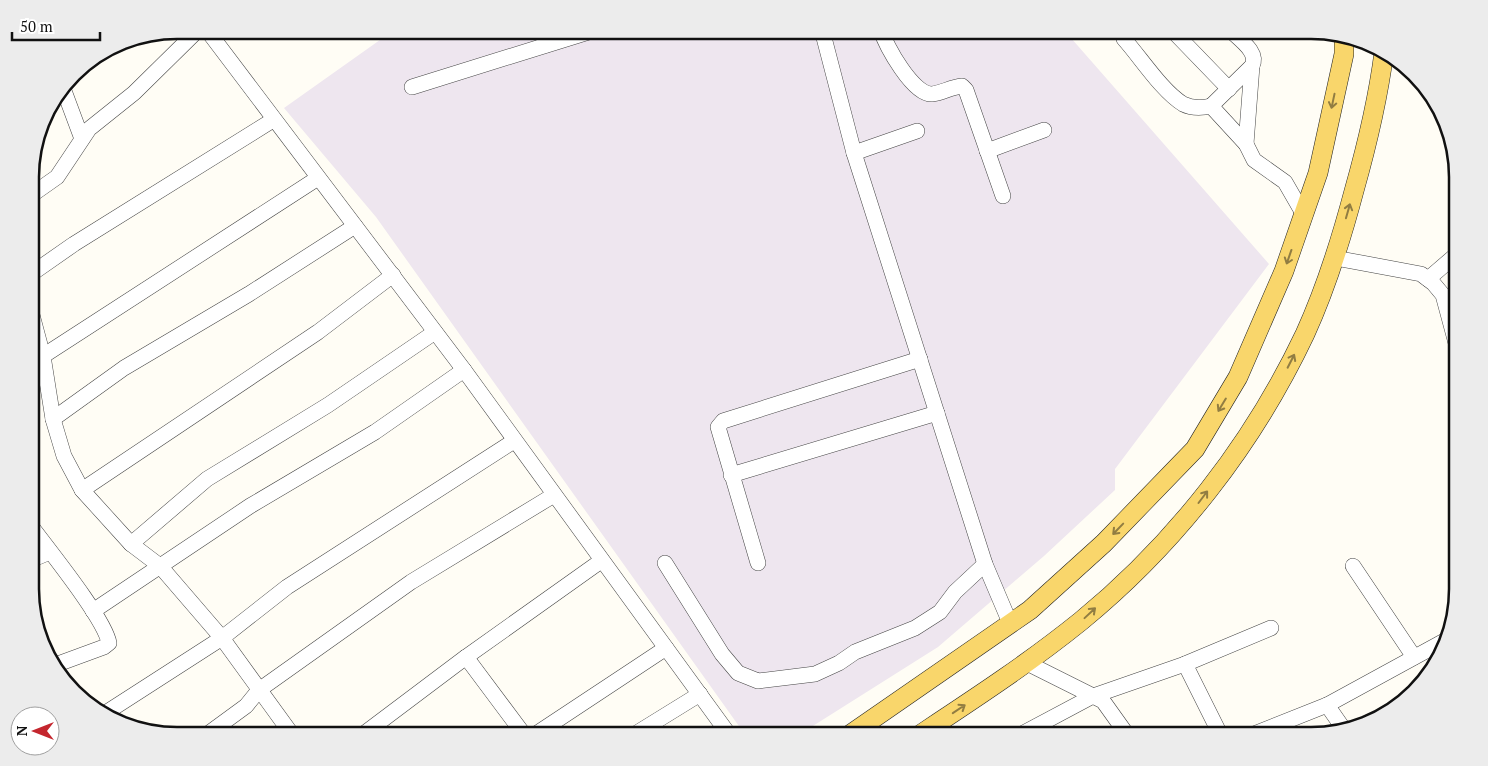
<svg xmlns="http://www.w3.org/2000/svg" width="1488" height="766" font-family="'PT Serif',serif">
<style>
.industrial{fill:#eee6ef}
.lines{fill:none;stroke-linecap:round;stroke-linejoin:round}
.minor-casing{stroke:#444;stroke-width:16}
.major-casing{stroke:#222;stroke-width:20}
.minor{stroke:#fff;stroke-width:15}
.major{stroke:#f9d66b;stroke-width:19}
.oneway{stroke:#917d42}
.rim{fill:none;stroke:#111;stroke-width:2.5}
</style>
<rect width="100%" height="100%" fill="#fffdf5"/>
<polygon class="industrial" points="394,30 1064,30 1269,264 1115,469 1115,490 1044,556 938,647 797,736 746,736 376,217 284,108"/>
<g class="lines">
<g class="minor-casing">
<g id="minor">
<polyline points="207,30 464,370 730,736"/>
<polyline points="541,30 546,45"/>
<polyline points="822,30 854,153 985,564 1010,623"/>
<path d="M 881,30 C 886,46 913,95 932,94 C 942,93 951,87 962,86 L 966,90 L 1003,196"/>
<path d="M 1125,30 L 1123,35 L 1124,39 C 1141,58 1162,91 1183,104 C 1191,108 1202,108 1211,106 L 1246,144 L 1254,160 L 1285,182 L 1304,215"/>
<polyline points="1172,30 1229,89"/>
<polyline points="412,87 595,30"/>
<polyline points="63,88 82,139"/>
<path d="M 1211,106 L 1252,66 C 1259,52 1240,40 1230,30"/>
<polyline points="1246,144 1252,66"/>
<polyline points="987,151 1044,130"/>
<polyline points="854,153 917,131"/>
<polyline points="30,196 57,177 89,129 134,93 198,30"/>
<polyline points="1335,258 1421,274 1433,283 1443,295 1457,347"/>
<polyline points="31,274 74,244 273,120"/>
<polyline points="1428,279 1457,254"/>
<polyline points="31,311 43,356 53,419 64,456 82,490 131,544 160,566 222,638 293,736"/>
<polyline points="43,356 318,178"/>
<polyline points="53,419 124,368 249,294 355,226"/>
<polyline points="731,475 937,413"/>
<polyline points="82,490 318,332 393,275"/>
<path d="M 31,526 C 48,549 105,619 109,643 L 104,647 L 55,665"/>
<polyline points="131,544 207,479 328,405 435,332"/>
<polyline points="31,560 50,552"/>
<polyline points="665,563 722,654 738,673 758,681 815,674 839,663 855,652 915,628 940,612 955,592 985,564"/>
<polyline points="758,563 718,427 723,421 920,359"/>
<polyline points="1353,566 1414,657"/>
<polyline points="93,611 250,506 375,432 464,370"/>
<polyline points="466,657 525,736"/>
<polyline points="1027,663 1103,701 1128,736"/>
<polyline points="1185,664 1221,736"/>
<polyline points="1327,705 1343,728"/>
<polyline points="104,714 222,638 287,587 514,441"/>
<polyline points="205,736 246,706 259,690 411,582 554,495"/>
<polyline points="361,736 466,657 601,561"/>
<polyline points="533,736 666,648"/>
<polyline points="632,736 700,694"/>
<polyline points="1018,736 1093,696 1185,664 1271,628"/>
<polyline points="1249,736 1327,705 1446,640"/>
</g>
</g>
<g class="major-casing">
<g id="major">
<polyline points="848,736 1030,610 1104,543 1195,449 1238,377 1284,271 1318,173 1344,54 1344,38"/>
<path d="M 918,736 C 974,699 1029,663 1081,621 C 1175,544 1253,444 1305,334 C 1326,288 1341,240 1354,191 C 1367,145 1378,99 1384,52"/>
</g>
</g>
<use href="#minor" class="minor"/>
<use href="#major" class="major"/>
</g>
<defs><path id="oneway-shaft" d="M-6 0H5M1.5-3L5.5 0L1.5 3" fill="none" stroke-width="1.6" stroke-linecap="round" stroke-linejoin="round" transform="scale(1.25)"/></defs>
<g class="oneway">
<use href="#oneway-shaft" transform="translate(1333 101) rotate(102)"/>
<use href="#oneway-shaft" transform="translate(1348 211) rotate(-74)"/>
<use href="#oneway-shaft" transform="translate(1289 257) rotate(109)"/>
<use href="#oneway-shaft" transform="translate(1291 361) rotate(-63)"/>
<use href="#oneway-shaft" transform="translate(1222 405) rotate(121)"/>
<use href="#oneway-shaft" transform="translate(1203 497) rotate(-53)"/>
<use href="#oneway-shaft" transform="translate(1118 529) rotate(134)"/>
<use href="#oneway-shaft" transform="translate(1090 613) rotate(-43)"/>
<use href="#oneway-shaft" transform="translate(959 709) rotate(-34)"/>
</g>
<path d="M0 0H1488V766H0ZM177 39H1311A138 138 0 0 1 1449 177V589A138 138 0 0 1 1311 727H177A138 138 0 0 1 39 589V177A138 138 0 0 1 177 39Z" fill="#ececec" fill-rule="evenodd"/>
<path class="rim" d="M177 39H1311A138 138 0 0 1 1449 177V589A138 138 0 0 1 1311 727H177A138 138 0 0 1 39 589V177A138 138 0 0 1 177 39Z"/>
<g transform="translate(35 731) rotate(270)"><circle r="24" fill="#ffffff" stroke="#a0a0a0"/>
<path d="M0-4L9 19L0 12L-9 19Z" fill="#c4262e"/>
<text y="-8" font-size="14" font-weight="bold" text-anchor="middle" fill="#111111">N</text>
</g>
<path d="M12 32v8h88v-8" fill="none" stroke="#111111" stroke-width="2.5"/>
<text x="20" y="32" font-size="15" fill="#111111" stroke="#ffffff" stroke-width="4" paint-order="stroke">50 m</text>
</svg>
